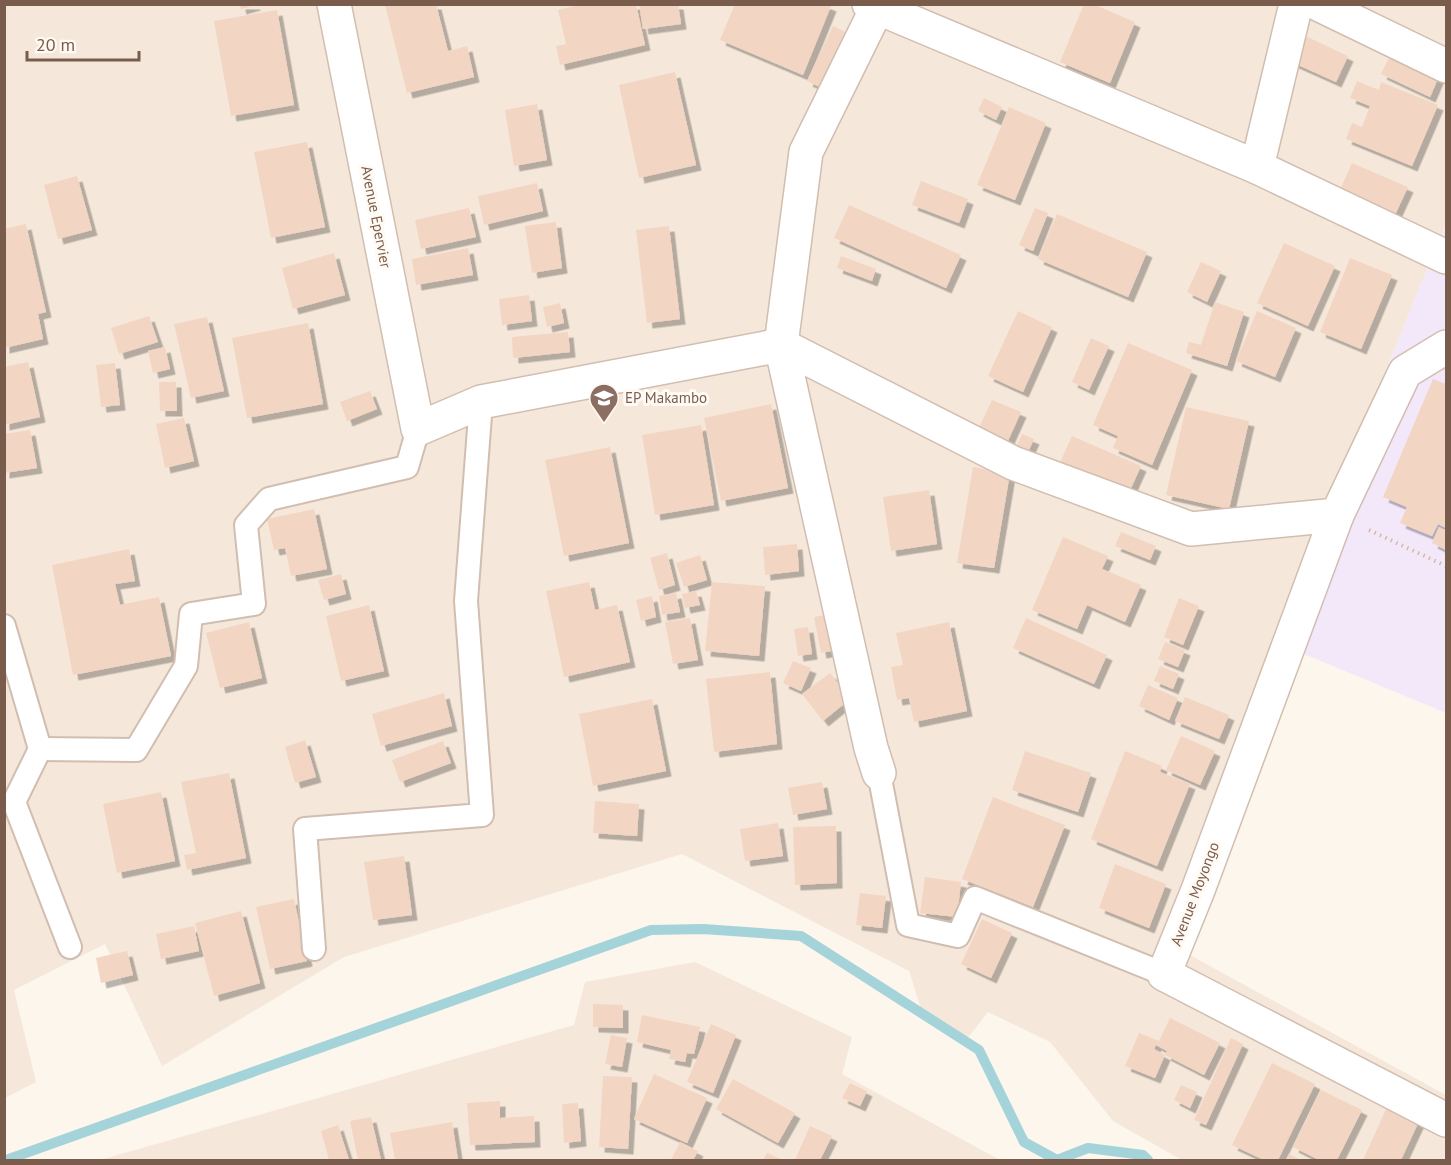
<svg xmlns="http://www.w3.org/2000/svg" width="1451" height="1165" font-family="'PT Sans',sans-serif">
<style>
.residential{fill:#f5e8da}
.education{fill:#f3e8fa}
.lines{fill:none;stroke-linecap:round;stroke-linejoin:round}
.stream{stroke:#a5d3da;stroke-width:10}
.building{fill:#f3d5c3;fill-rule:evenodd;filter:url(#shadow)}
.lane-casing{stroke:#d1beb0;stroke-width:26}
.street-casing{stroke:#d1beb0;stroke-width:36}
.path{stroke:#d9b8a5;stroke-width:4;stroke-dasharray:1.5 4.5;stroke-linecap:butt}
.lane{stroke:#fff;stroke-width:22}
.street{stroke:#fff;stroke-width:33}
.labels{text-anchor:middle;stroke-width:6;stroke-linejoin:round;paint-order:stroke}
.street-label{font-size:15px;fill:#7a5c4d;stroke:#fffaf3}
.education-label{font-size:15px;fill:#785e54;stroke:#fffaf3;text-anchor:start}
</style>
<defs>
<filter id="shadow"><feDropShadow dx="5.5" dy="5.5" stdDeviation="0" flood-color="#0004"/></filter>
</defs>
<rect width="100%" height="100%" fill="#fdf6ec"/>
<g class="residential">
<polygon points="5,5 1446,5 1446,223 1275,642 1166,942 1446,1095 1446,1160 1182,1160 1113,1121 1050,1042 988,1012 966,1040 922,1012 909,971 682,854 344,957 162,1066 105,944 14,990 36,1082 5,1098"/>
<polygon points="695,962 852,1037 842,1074 1000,1160 100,1160 574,1025 585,982"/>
</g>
<polygon class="education" points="1446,223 1446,713 1275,642"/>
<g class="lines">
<polyline class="stream" points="6,1160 651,930 703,929 801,936 979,1050 1024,1142 1057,1160 1088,1148 1143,1155 1148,1160"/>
</g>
<g class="building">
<polygon points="240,4 255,4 255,5 241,9"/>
<polygon points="436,4 448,51 467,46 474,77 407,93 385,5"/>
<polygon points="582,4 636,4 645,45 560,65 556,46 566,44 558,10"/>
<polygon points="639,4 678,4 681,24 643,29"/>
<polygon points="735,4 826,4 831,6 803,75 720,40"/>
<polygon points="1084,4 1093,4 1135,22 1110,83 1060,62"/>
<polygon points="277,10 294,105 231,116 214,21"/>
<polygon points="833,26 849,34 824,89 807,81"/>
<polygon points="1299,33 1348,56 1336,82 1287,60"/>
<polygon points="1392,51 1440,74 1430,97 1381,74"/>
<polygon points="675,72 696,165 639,178 619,85"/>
<polygon points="1357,81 1379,90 1381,82 1438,105 1412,166 1346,139 1352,123 1362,127 1370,106 1350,98"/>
<polygon points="984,98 1002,107 996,120 978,111"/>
<polygon points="537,104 547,160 514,166 505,110"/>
<polygon points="1009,107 1046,123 1015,200 977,185"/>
<polygon points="307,142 325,227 271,238 254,152"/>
<polygon points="1352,163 1408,187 1394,217 1339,192"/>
<polygon points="77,176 92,230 58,239 44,185"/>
<polygon points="921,181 968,199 959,223 912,205"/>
<polygon points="537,183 543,211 484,225 478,196"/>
<polygon points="849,205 961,255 946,288 834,238"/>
<polygon points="469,208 476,237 421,249 415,220"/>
<polygon points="1035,208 1048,213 1033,251 1019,245"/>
<polygon points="1057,214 1147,252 1128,297 1038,259"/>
<polygon points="556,222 562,268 532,273 525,226"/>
<polygon points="26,224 46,312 38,314 43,339 4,348 4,229"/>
<polygon points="669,226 680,319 647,323 636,230"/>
<polygon points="1284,243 1335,266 1308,326 1257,303"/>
<polygon points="468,248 473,275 416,285 412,259"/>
<polygon points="334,253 345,295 293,309 282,268"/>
<polygon points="841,256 876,269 872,281 837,268"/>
<polygon points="1350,258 1392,275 1361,349 1320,332"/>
<polygon points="1201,262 1221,271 1207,302 1187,292"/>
<polygon points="529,295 532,321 502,325 499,299"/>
<polygon points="1215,302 1244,312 1227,366 1186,353 1189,342 1201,345"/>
<polygon points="560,303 564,323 547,327 543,307"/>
<polygon points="1018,311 1052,327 1023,392 988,376"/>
<polygon points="1257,311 1296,328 1275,377 1236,361"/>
<polygon points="149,316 158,342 119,354 111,328"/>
<polygon points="207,317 224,391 191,398 174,324"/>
<polygon points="308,323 323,404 247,418 232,338"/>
<polygon points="568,332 570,352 513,358 512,337"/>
<polygon points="1091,338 1109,346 1089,390 1072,382"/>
<polygon points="1128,343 1192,370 1152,465 1113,448 1118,436 1093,425"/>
<polygon points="165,347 170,369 153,373 148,351"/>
<polygon points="28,362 40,417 4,425 4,367"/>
<polygon points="115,363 120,405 101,407 96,365"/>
<polygon points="1433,379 1446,384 1446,528 1438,524 1432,536 1400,523 1407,507 1383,497"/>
<polygon points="159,382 176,382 177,411 160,411"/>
<polygon points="370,391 377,409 347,421 340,402"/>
<polygon points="992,400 1021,412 1007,443 978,430"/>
<polygon points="771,404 788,488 721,501 704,418"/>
<polygon points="1186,407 1249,421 1229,509 1166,495"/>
<polygon points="184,418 194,461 165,468 156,424"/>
<polygon points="701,425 714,505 655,515 642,435"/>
<polygon points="30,430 37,468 4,473 4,434"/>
<polygon points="1022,434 1034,439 1028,452 1016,447"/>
<polygon points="1072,436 1141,466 1127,497 1058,467"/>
<polygon points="610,447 629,543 564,556 545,460"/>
<polygon points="973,467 1010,473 994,568 957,563"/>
<polygon points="929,490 937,544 891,551 883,497"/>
<polygon points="314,509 327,569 291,576 285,548 274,550 267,519"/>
<polygon points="1439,527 1446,531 1446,550 1432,543"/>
<polygon points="1121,532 1156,546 1150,560 1115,546"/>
<polygon points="1063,537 1108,556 1102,569 1141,585 1125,622 1087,605 1077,629 1032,610"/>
<polygon points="797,544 799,571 765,575 763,547"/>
<polygon points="129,549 135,581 115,584 120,605 159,597 171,656 73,675 52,565"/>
<polygon points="667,553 675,585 659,590 650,558"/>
<polygon points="700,555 707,580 684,587 676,563"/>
<polygon points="341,574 346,594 324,600 318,580"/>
<polygon points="589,582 595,610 617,605 630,662 564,677 546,591"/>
<polygon points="712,582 765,586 759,656 705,651"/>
<polygon points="696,591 700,605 685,608 682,594"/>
<polygon points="676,593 680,612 662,615 659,596"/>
<polygon points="652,596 656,617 641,621 636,600"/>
<polygon points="1179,598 1199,606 1183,645 1164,637"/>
<polygon points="369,605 384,671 341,681 326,616"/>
<polygon points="835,613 842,649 821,653 814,617"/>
<polygon points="690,618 698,660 673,664 665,622"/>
<polygon points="1026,618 1107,655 1094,684 1013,648"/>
<polygon points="249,622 262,678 220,688 206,633"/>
<polygon points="949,622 967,711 914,722 909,698 897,700 891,667 903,665 896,633"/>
<polygon points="808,627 812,654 798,656 794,629"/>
<polygon points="1165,642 1185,650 1178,667 1158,659"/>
<polygon points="793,661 811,668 801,691 783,683"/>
<polygon points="1160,666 1179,674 1173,689 1154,681"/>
<polygon points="770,672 777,744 714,752 706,679"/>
<polygon points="830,673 850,699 823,721 802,694"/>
<polygon points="1148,685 1178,698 1169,720 1139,706"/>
<polygon points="444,693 452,726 381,746 372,714"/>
<polygon points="1185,697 1229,715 1219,739 1175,721"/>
<polygon points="652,699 666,771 593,786 579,714"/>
<polygon points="1181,736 1215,751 1200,785 1166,770"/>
<polygon points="305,740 316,777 295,783 285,747"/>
<polygon points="443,741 451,763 400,782 392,760"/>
<polygon points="1025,751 1091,773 1078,812 1012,790"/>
<polygon points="1125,751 1162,766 1160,772 1190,784 1157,866 1091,839"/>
<polygon points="229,773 246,858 187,870 184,855 196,853 181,782"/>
<polygon points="822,782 827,809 793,815 788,788"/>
<polygon points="161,792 175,861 117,873 103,804"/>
<polygon points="993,797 1065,825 1033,907 962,879"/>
<polygon points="595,801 639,804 637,836 593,833"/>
<polygon points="778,823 783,856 745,861 740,829"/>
<polygon points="836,826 837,883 795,885 793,827"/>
<polygon points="404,856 412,915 373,920 364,862"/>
<polygon points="1115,864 1166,884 1149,928 1099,908"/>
<polygon points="925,877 961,882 957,917 920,913"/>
<polygon points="860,893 886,896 882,928 856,925"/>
<polygon points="294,899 307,961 270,969 256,907"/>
<polygon points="241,911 260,983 214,996 195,923"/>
<polygon points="982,919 1012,933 991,978 961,964"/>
<polygon points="194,926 199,951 161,959 156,934"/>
<polygon points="127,951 133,975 101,983 96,958"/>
<polygon points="593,1004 623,1005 623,1028 593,1027"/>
<polygon points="642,1015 700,1027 694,1054 687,1053 685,1062 669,1059 671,1050 637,1042"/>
<path d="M 1170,1018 L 1220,1043 L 1204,1075 L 1165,1055 L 1155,1078 L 1125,1066 L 1139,1033 L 1159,1041 ZM 1156,1045 L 1167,1051 L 1165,1055 L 1154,1049 Z"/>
<polygon points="711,1024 736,1035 713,1093 687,1082"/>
<polygon points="611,1035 627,1038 622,1067 605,1064"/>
<polygon points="1231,1038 1243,1044 1206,1125 1194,1120"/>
<polygon points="1272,1063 1315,1084 1278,1160 1264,1160 1232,1145"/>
<polygon points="654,1074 707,1098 687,1143 634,1119"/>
<polygon points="603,1076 632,1077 628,1149 599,1147"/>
<polygon points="733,1079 795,1113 778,1143 716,1109"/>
<polygon points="850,1083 867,1091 860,1106 842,1098"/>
<polygon points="1181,1085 1197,1092 1190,1108 1174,1100"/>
<polygon points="1321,1090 1362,1110 1337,1160 1319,1160 1293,1147"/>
<polygon points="500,1101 500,1118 534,1116 535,1142 470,1145 467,1103"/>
<polygon points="578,1103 581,1141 564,1143 562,1104"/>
<polygon points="1387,1107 1419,1121 1401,1160 1363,1160"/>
<polygon points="371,1117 381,1160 358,1160 350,1121"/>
<polygon points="452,1122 458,1160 395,1160 390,1133"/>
<polygon points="338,1125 349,1160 329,1160 321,1131"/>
<polygon points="810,1126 832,1136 820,1160 795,1160"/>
<polygon points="680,1142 698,1151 693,1160 671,1160"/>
<polygon points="767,1153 783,1160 763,1160"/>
<polygon points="1289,1154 1301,1160 1286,1160"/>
</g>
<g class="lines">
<g class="lane-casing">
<g id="lane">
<polyline points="4,626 40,749 14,802 70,947"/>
<polyline points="40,749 136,750 186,666 191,614 254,604 246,525 269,499 407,467 418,429"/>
<polyline points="879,773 908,925 958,936 975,898 1164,974"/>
<polyline points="314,949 305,829 482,815 466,601 481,402"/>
</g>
</g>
<g class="street-casing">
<g id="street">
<polyline points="334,4 418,429 481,402 781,345 1013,463 1191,529 1337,515 1405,372 1446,347"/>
<polyline points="869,4 1257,167 1446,257"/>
<polyline points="1318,4 1446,66"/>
<polyline points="877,8 806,152 781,345 871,748 879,773"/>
<polyline points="1257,167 1296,4"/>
<polyline points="1337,515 1198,890 1164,974 1446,1120"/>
</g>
</g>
<polyline class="path" points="1369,530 1446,566"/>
<use href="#lane" class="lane"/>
<use href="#street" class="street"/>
</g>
<defs>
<g id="school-pin" transform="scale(1.5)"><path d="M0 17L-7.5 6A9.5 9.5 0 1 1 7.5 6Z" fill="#8d6e63" stroke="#fffaf3"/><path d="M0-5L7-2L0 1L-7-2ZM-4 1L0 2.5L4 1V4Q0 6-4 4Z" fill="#fff"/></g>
</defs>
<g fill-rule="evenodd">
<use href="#school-pin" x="604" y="398"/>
</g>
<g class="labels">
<g class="street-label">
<text transform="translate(376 217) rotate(79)" y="5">Avenue Epervier</text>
<text transform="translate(1195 894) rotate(-69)" y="5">Avenue Moyongo</text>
</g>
<g class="education-label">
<text x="625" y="403">EP Makambo</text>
</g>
</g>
<rect width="1451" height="1165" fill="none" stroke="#7a5c4d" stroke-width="12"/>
<path d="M27 51v9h112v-9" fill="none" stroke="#7a5c4d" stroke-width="3"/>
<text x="36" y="51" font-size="18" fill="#7a5c4d" stroke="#fffaf3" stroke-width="4.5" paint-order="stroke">20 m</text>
</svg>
